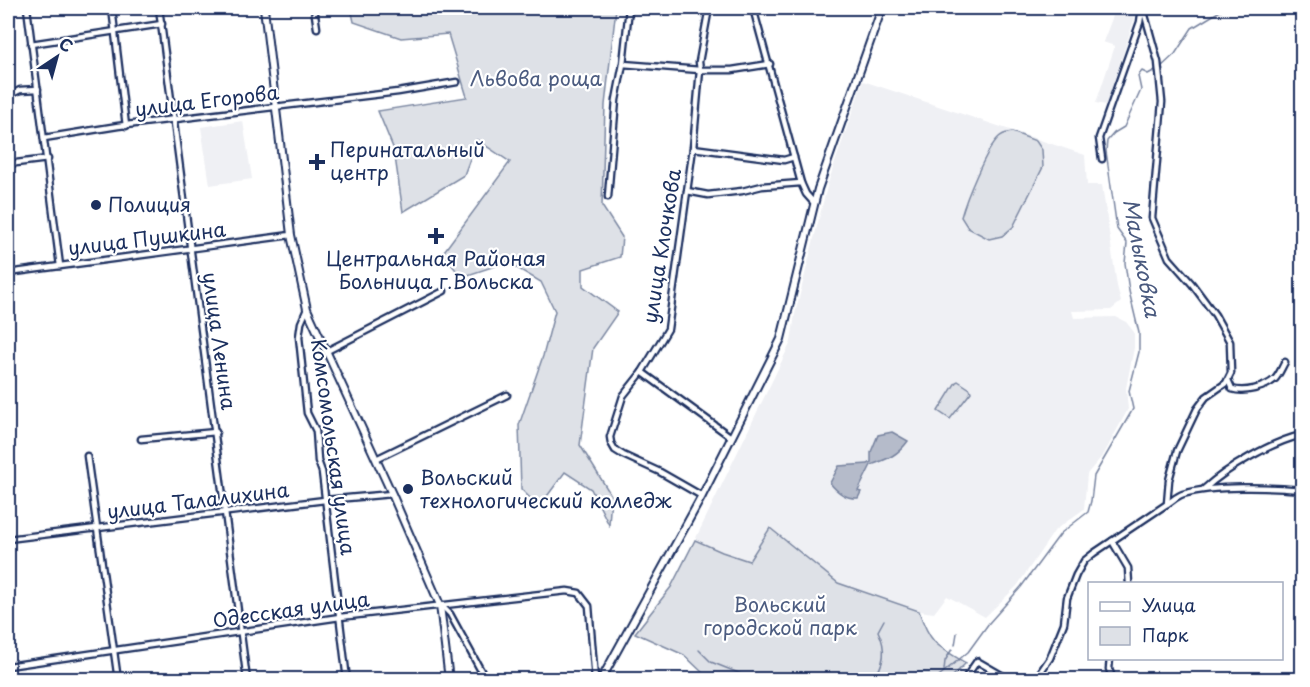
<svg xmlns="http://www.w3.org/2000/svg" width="1310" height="687" font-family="'Playpen Sans',sans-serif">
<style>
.built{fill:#eff0f4}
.green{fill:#dee1e7;stroke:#7c88a2;stroke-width:1.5}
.water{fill:#b5bbca;stroke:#77839f;stroke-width:1.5}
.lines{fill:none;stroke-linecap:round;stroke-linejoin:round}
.stream{stroke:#77839f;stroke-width:1.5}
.minor-casing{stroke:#1b2f5e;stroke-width:9}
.major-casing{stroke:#1b2f5e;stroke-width:10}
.minor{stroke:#fff;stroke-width:4.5}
.major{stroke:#fff;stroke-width:6}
.poi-dot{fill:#1b2f5e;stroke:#fff;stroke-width:2}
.labels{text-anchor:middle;stroke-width:4.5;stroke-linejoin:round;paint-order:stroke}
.park-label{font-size:20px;fill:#4c5c80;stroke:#fff}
.street-label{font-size:20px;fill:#1b2f5e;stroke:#fff}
.poi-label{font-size:20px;fill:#1b2f5e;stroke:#fff;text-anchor:start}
.water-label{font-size:21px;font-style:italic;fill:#49597e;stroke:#fff}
</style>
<rect width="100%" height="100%" fill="#fff"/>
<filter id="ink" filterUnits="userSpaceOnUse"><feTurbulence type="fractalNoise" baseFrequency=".0167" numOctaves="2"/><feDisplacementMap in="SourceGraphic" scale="12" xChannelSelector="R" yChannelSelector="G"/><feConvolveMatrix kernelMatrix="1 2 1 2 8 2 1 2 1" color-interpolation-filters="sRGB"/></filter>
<g filter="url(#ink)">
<g class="built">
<polygon points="1116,8 1138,8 1106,105 1096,103 1115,46 1103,42"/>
<polygon points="863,81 1085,155 1087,185 1102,185 1117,286 1121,302 1111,310 1072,311 1074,318 1116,317 1126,322 1134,332 1134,348 1126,388 1128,409 1104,454 1087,474 1084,509 1055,530 1017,586 985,617 947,596 934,613 919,611 838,583 770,528 749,561 722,552 695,540 791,342 795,314 828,183"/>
<polygon points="243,121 252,179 210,185 201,127"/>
</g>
<g class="green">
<polygon points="351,8 616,8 605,105 602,206 622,237 620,257 583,269 583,286 618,312 593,348 580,445 611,495 609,525 591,489 565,472 539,507 521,489 519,425 543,356 555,311 541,282 507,262 462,277 442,254 510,162 477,140 464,175 403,212 394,150 378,111 467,97 448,34 401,38 354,22"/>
<path d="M 1012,132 L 1036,141 L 1042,150 L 1043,167 L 1013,227 L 1002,236 L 989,239 L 968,228 L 961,217 C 966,199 986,149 999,137 C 1003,133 1007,133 1012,132 Z"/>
<polygon points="958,381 970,389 971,392 950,419 938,411 956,382"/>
<path d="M 770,528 L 838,583 L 919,611 C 930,644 937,646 966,663 L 950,679 L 704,679 L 703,673 L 684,655 L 635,633 L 671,587 L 695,540 L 722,552 L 749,561 Z"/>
</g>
<path class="water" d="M 892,432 L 908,441 C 898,455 888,459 871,465 L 858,491 L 861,492 L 858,498 C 846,499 837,492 830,483 L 839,466 L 868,464 L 871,462 L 871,452 L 878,435 Z"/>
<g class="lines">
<g class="stream">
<polyline points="1161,67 1175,54 1192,28 1225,8"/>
<polyline points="955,645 957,633"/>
<polyline points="699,650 711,662 756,680"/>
<polyline points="944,670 945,661 952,649"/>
<path d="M 872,680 C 885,665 887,649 878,631 L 884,620"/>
<polyline points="934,680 968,652 989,623 1021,587 1061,533 1088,512 1091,501 1094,476 1133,409 1129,391 1139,352 1139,333 1129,291 1125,263 1127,243 1117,229 1106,151 1107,141 1114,133 1124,127 1141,90 1138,76 1142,71 1148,74 1157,69"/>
</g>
<g class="minor-casing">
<g id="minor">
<polyline points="27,8 60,266"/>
<polyline points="112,8 126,126"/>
<polyline points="159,8 247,680"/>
<polyline points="314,8 317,28"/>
<polyline points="753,8 801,183 806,194 814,203"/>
<polyline points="31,44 162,24"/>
<polyline points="623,64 700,70 732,70 770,64"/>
<polyline points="8,96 20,90 38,89"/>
<polyline points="44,138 118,126 398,92 457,82"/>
<polyline points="693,148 784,160 794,157"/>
<polyline points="1102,159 1099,138 1140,22 1142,8"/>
<polyline points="8,164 48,159"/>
<polyline points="687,191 708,195 742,191 762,186 801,183"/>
<polyline points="608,197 616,100 623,64 629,8"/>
<polyline points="8,273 291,235"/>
<polyline points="307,309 301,323 299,337 307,413 316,431 318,461 322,472 347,680"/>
<polyline points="327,351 444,291"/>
<polyline points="642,372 731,437"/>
<path d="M 1228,380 L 1232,389 C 1244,393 1265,388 1275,379 C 1279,375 1282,367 1285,362"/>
<polyline points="141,439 216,432"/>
<polyline points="87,456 118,680"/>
<polyline points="376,459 507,395"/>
<path d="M 1204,489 C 1227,468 1271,442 1302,435"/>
<polyline points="702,496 660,472 623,455 615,450 611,443 610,437 623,396 642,372 668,329 693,148 700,70 699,62 709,8"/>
<path d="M 1167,504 C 1172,501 1177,496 1183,494 C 1213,485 1271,487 1302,490"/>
<polyline points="8,539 325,500 392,494"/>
<polyline points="1112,541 1128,568 1129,584"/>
<polyline points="441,605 450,614 486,680"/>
<polyline points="1110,658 1109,669 1113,680"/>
<polyline points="8,666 340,617 567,591 579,593 589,606 595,680"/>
<polyline points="964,680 977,661 1010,680"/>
<polyline points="1035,680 1050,658 1064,623 1067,598 1076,575 1084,561 1094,553 1167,504 1169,480 1177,451 1197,409 1206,397 1226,383 1231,373 1230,342 1215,315 1192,284 1169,258 1152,218 1162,102 1158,62 1143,8"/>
</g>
</g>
<g class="major-casing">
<g id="major">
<polyline points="264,8 291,235 307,309 392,494 440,605 449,680"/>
<polyline points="601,680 702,496 781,339 818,189 882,8"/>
</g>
</g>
<use href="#minor" class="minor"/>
<use href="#major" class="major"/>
</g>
</g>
<g class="poi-dot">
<path d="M314 153h6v6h6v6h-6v6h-6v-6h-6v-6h6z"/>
<circle cx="96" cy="205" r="6"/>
<path d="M433 227h6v6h6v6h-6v6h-6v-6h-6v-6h6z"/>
<circle cx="408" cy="489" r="6"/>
</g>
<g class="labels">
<g class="park-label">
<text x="536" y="86">Львова роща</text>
<text x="780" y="612">Вольский<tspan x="780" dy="23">городской парк</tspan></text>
</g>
<g class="street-label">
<text transform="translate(207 101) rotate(-7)" y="7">улица Егорова</text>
<text transform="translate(147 239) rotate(-7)" y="7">улица Пушкина</text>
<text transform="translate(662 246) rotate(-81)" y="7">улица Клочкова</text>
<text transform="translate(219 341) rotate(82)" y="7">улица Ленина</text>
<text transform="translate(333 447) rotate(82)" y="7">Комсомольская улица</text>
<text transform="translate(198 501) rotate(-7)" y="7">улица Талалихина</text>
<text transform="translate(291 610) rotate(-8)" y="7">Одесская улица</text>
</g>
<g class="poi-label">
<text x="330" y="157">Перинатальный<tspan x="330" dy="23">центр</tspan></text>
<text x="108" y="212">Полиция</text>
<text x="436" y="266" text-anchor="middle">Центральная Районая<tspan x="436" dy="23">Больница г.Вольска</tspan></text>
<text x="420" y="485">Вольский<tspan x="420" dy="23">технологический колледж</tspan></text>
</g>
<g class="water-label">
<text transform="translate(1141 258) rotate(79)" y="7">Малыковка</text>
</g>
</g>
<rect width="1310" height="687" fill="none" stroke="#fff" stroke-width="30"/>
<rect x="15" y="15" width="1280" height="657" fill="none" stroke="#1b2f5e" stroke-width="2" filter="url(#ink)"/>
<rect x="1088" y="582" width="195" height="78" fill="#ffffff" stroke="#a4acbf" stroke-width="1.5"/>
<rect x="1100" y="602" width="30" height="9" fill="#ffffff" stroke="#a4acbf" stroke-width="1.5"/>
<text x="1142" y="612" font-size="18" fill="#1b2f5e">Улица</text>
<rect x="1100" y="627" width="30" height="18" fill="#dee1e7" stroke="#a4acbf" stroke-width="1.5"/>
<text x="1142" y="642" font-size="18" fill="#1b2f5e">Парк</text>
<g transform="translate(57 57) rotate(36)" stroke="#ffffff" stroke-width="4.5" paint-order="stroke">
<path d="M0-4.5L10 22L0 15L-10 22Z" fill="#1b2f5e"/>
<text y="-9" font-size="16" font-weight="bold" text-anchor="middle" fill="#1b2f5e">С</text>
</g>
</svg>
